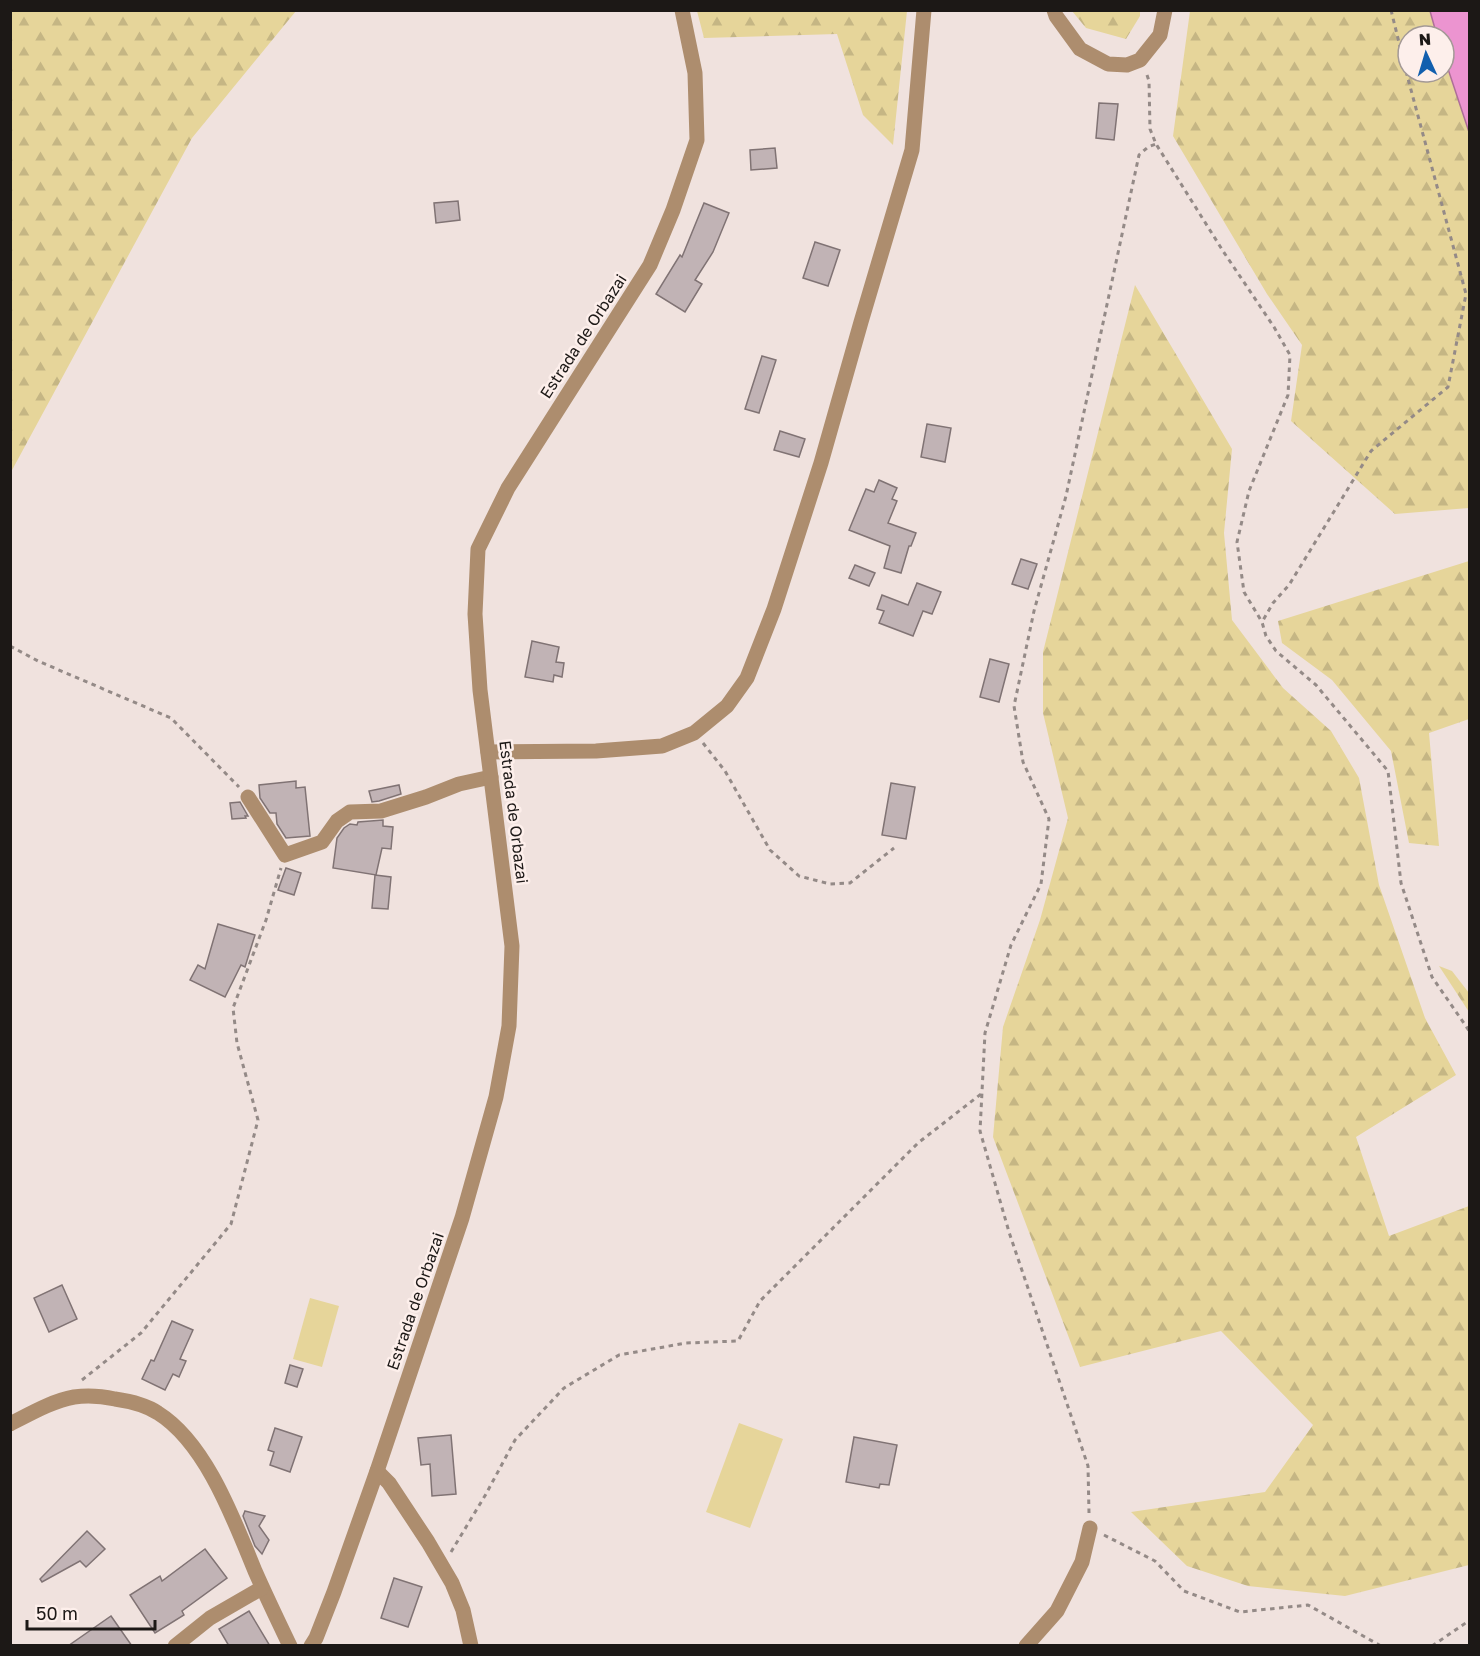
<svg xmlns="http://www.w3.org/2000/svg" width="1480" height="1656" font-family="'Golos Text',sans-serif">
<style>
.forest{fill:url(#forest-firs)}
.pitch{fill:#e6d59a}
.water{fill:#ec94d0;stroke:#ae6f98;stroke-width:1.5}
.building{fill:#c1b3b5;stroke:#807374;stroke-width:1.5}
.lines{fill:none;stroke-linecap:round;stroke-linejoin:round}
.path{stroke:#948a87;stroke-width:3;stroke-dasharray:4.5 4.5;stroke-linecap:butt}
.minor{stroke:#ad8d6e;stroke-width:15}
.labels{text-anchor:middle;stroke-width:5;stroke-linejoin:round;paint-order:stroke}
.street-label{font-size:16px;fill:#1c1816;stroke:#fdefeb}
</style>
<defs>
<pattern id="forest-firs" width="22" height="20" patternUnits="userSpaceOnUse" patternTransform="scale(1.5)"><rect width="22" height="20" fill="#e6d59a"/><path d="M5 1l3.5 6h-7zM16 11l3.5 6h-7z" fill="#c5b684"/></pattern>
</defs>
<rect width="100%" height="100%" fill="#f0e2de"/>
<g class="forest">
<polygon points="11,10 296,11 192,138 11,472"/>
<polygon points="697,11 907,11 893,145 863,115 837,34 704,38"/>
<polygon points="1072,11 1140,11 1140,16 1126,39 1086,28"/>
<polygon points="1190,11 1430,11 1437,36 1408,36 1408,72 1444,72 1444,57 1469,132 1469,508 1395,514 1291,421 1302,345 1267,294 1173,136"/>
<polygon points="1135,285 1232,449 1224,533 1232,620 1283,688 1331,731 1359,778 1379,885 1425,1018 1456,1075 1356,1137 1389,1236 1469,1206 1469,1565 1345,1596 1248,1586 1187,1566 1131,1512 1265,1492 1313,1425 1221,1331 1080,1367 993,1137 1003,1027 1040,920 1068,818 1043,713 1043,652"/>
<polygon points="1469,561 1469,719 1429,733 1439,846 1409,843 1391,751 1332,680 1282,643 1278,621"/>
<polygon points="1439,966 1452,971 1469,993 1469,1012"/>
</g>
<g class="pitch">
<polygon points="310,1298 339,1306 322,1367 293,1359"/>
<polygon points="739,1423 783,1439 750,1528 706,1512"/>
</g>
<polygon class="water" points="1430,11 1469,11 1469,132 1444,57 1444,36 1437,36"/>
<g class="building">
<polygon points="1099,103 1118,104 1114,140 1096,138"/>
<polygon points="775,148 777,168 751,170 750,150"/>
<polygon points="458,201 460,220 436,223 434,203"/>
<polygon points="704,203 729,213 713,252 695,280 702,284 685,312 656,294 680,255 682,257"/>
<polygon points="815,242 840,250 828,286 803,278"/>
<polygon points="762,356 776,360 759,413 745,409"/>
<polygon points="927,424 951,428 945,462 921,457"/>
<polygon points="780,431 805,439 799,457 774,450"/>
<polygon points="879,480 897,488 892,499 897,501 888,523 916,533 911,546 909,546 901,573 884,568 890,546 849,530 866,489 874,492"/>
<polygon points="1021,559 1037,564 1028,589 1012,584"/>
<polygon points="855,565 875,573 869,586 849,578"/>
<polygon points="917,583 941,592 932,614 923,611 913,636 879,623 884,611 877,609 882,595 908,605"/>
<polygon points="532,641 559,647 556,662 564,663 562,677 554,675 553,682 525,677"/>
<polygon points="990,659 1009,664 999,702 980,697"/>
<polygon points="296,781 296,788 305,787 310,836 286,838 277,824 276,813 270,813 260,798 259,785"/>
<polygon points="891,783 915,787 906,839 882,835"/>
<polygon points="399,785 401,794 379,801 372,802 369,791"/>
<polygon points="240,802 248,816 245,816 246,818 232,819 230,803"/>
<polygon points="383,820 383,826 393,827 391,849 382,848 376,875 333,868 337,838 344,828 350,824 357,825 358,822"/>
<polygon points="286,868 301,873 294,895 278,890"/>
<polygon points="375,875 391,877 388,909 372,908"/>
<polygon points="218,924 255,935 245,967 241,965 225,997 190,980 198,965 205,969"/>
<polygon points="62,1285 77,1319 49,1332 34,1298"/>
<polygon points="172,1321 193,1330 180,1359 186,1361 179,1377 173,1374 165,1390 142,1379 151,1360 154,1361"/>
<polygon points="290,1365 303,1369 297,1387 285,1383"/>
<polygon points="275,1428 302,1437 290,1472 270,1465 274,1452 268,1450"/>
<polygon points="451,1435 456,1494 432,1496 430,1464 421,1465 418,1438"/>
<polygon points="854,1437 897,1445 889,1485 880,1484 879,1488 846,1482"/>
<polygon points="245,1511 265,1516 259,1526 269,1540 262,1554 255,1546 243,1516"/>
<polygon points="87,1531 105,1549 86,1567 80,1561 42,1582 40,1579"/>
<polygon points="205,1549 227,1578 182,1611 184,1615 155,1633 130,1595 160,1576 162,1581"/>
<polygon points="394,1578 422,1587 408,1627 381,1618"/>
<polygon points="249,1611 270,1646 229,1646 219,1629"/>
<polygon points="111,1616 132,1646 68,1646"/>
</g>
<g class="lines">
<g class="path">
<polyline points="1391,10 1407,75 1466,294 1448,387 1371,451 1289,585 1273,603 1262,622 1266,636 1276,651 1316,685 1388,771 1401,883 1432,977 1470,1032"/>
<polyline points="1147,75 1149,81 1150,129 1156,144 1223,251 1274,327 1290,355 1288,395 1249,491 1237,542 1244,592 1262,622"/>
<polyline points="10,646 38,661 171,718 239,787"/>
<polyline points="703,743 725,771 770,850 799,876 830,884 850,883 894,848"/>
<polyline points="82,1380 141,1333 231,1224 258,1120 237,1043 233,1008 266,920 281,868"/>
<polyline points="1089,1513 1088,1466 1009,1232 980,1131 985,1033 1011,945 1041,884 1049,819 1023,762 1014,706 1034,611 1066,496 1139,155 1148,147 1156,144"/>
<polyline points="1104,1535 1155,1561 1184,1591 1240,1612 1308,1605 1381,1646"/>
<polyline points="451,1552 486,1494 515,1440 564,1388 619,1355 686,1343 738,1341 760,1301 918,1143 981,1094"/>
<polyline points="1432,1646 1470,1620"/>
</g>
<g class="minor">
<polyline points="1054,10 1056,16 1080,49 1108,64 1127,65 1140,60 1160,35 1165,10"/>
<polyline points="488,752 596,751 662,746 694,733 727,706 747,678 774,609 821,463 861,322 912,150 924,10"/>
<polyline points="248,797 285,855 322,842 337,821 350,812 381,811 426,797 459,784 491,777"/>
<path d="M 10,1424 C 30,1414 52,1401 74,1397 C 88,1395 101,1396 115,1399 C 129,1401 146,1405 158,1413 C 206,1443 234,1520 255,1571 C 266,1596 278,1621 290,1646"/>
<polyline points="377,1471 389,1483 428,1542 452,1583 463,1610 471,1646"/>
<polyline points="175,1646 210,1618 262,1588"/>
<polyline points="311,1646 316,1638 334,1592 377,1471 462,1218 496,1097 509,1026 512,946 480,690 475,614 478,549 508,488 650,265 673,210 697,140 695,73 682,10"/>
<polyline points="1026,1646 1057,1611 1082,1562 1090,1528"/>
</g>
</g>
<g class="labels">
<g class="street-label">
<text transform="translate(583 336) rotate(-57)" y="6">Estrada de Orbazai</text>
<text transform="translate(514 812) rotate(83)" y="6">Estrada de Orbazai</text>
<text transform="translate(415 1301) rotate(-71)" y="6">Estrada de Orbazai</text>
</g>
</g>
<rect width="1480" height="1656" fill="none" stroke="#1c1816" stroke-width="24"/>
<g transform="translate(1426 54) rotate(356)"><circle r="28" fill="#fdefeb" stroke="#a39996" stroke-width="1.5"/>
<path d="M0-4.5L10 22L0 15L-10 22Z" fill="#125fae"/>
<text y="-9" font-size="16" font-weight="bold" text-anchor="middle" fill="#1c1816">N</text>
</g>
<path d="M27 1620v9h128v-9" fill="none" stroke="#1c1816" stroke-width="3"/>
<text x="36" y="1620" font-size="18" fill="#1c1816" stroke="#fdefeb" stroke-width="4.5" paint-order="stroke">50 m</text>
</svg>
